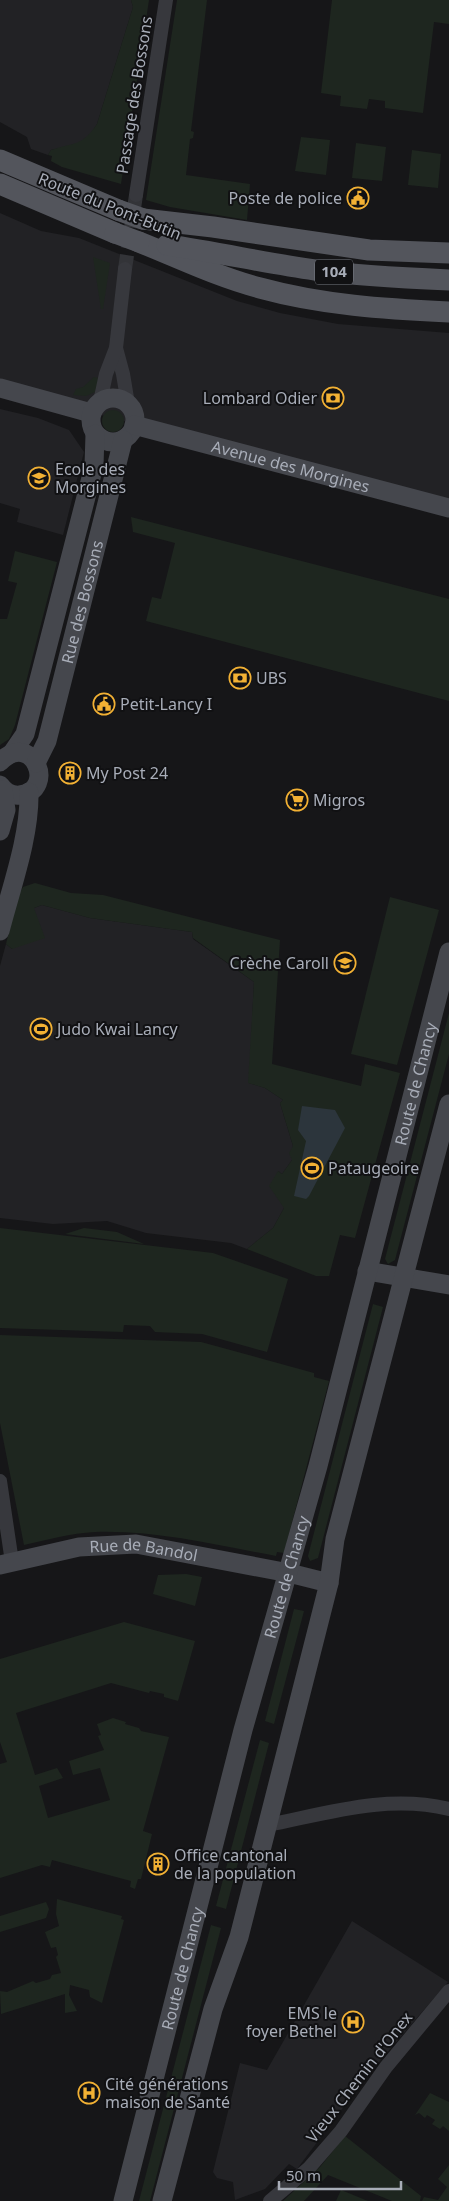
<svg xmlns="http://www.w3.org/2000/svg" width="449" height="2201" font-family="'Noto Sans',sans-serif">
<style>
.built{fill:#222225}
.green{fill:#1e261f}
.water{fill:#2c353c}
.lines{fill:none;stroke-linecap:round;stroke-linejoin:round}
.street-tunnel{stroke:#333438;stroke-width:14;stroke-dasharray:14 7;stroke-linecap:butt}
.street{stroke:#37383d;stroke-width:14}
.secondary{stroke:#45474d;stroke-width:19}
.primary{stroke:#53555c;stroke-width:21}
.primary-bridge{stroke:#53555c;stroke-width:21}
.labels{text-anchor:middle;stroke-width:4;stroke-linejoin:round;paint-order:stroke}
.shield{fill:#111113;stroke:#7b7e86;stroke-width:1}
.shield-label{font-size:15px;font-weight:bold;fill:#a8adb8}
.street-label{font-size:16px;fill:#a8adb8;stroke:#111113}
.poi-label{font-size:16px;fill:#a8adb8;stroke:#111113;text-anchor:start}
</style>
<rect width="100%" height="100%" fill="#161618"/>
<g class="built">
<polygon points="0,0 131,0 133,7 97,124 88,138 77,144 51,150 48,155 31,149 27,137 0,122"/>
<polygon points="0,213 41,231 79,238 237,301 280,313 338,324 449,333 449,508 0,388"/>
<polygon points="0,409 38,418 69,430 84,452 63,535 17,522 20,509 0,503"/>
<polygon points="42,905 90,918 192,932 193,939 254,982 249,1083 265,1088 283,1100 280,1103 293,1146 292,1160 282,1174 278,1171 284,1208 273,1228 247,1249 231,1243 146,1233 107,1221 53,1224 0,1218 0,966 6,944 12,949 34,908"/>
<polygon points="352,1921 448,1982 366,2077 297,2169 289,2164 265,2189 235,2200 233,2182 217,2178 213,2172 240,2063 267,2070"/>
</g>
<g class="green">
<path d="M 131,0 L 149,0 L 121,184 L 62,167 L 51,161 L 52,156 L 48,155 L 51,150 C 75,142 81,147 97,124 L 133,7 Z"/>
<polygon points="177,0 207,0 191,131 194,132 193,138 190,139 186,175 250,184 247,220 170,207 146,200"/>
<polygon points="332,0 449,0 449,24 434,22 423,113 385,108 385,101 369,99 367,109 340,106 341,96 321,93"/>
<polygon points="301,137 330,140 326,175 295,171"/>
<polygon points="356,143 386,147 382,181 352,178"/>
<polygon points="412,150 441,154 438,188 408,185"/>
<polygon points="93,257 110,263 103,309 101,309"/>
<polygon points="94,377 99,378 95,392 86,396 73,395 76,389 83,387"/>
<circle cx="113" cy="421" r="11"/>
<polygon points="131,517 449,599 449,701 146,621 152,597 161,599 175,543 133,532"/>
<polygon points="15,551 57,562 15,725 9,739 0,745 0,619 7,619 17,583 8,581"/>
<polygon points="35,883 71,893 103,895 280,940 272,1064 361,1086 365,1064 400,1073 355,1238 340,1235 329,1276 316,1276 247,1249 273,1228 284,1208 269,1186 278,1171 282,1174 292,1160 289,1153 293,1146 280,1103 283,1100 265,1088 248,1083 254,982 193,938 192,932 90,918 42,905 34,908 45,938 12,949 6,944 17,898 23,887"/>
<polygon points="390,897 439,910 397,1065 351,1054"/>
<polygon points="449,1013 449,1054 395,1260 388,1264 385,1259"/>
<polygon points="0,1228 213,1253 288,1279 267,1352 202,1334 155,1332 150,1326 124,1325 123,1332 0,1328"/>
<polygon points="84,1228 117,1232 144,1244 65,1234"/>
<polygon points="373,1304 383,1307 318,1558 310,1561 308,1556"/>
<path d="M 0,1335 L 201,1342 L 314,1373 L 314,1377 L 329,1381 L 284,1553 L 277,1552 L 276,1556 C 216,1545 156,1530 95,1532 C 71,1533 47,1540 24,1545 L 0,1423 Z"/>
<polygon points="186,1574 202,1577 195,1606 153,1594 158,1575"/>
<polygon points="294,1609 304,1611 274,1724 265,1721"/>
<polygon points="124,1622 195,1641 178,1701 164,1697 164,1694 150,1691 149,1693 111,1683 16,1713 35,1775 57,1768 63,1778 39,1786 48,1818 110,1800 100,1768 73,1775 69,1761 104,1750 98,1736 101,1735 97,1724 113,1718 126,1722 125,1724 139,1728 141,1731 169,1737 143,1831 152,1834 141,1879 138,1879 135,1889 130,1887 131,1881 52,1860 50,1867 42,1865 0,1878 0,1764 7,1762 0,1742 0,1659"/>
<polygon points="260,1740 269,1743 226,1909 216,1906"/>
<polygon points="57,1899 122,1916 121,1919 124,1920 102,2003 90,1997 89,1990 70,1985 69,1995 77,2011 65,2013 65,1994 1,2014 0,1991 7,1992 33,1981 36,1983 50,1979 52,1975 61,1973 56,1957 58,1955 56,1947 51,1948 45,1932 59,1926 56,1914"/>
<polygon points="46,1902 49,1909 46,1918 0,1932 0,1916"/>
<polygon points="211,1925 221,1928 150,2201 139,2201"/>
<polygon points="430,2093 449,2102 449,2131 443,2126 440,2129 432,2124 435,2120 427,2115 425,2118 419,2113 415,2115"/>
<polygon points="345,2136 421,2196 420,2201 392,2201 328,2175 304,2201 283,2201 320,2167"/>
<polygon points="449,2165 449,2201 422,2201 424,2197 438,2200 447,2187 438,2179"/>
<polygon points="341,2190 368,2201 336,2201"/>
</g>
<polygon class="water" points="302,1106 335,1110 345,1128 309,1196 306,1199 294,1196 306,1141 298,1130"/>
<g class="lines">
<polyline class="street-tunnel" points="125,269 136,195"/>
<g class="street">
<polyline points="136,195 166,0"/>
<polyline points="116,348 123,374 128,404"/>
<polyline points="100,402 106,374 116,348 125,269"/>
<polyline points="0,1481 12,1562"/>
<path d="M 268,1825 C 328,1813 388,1794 449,1809"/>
<polyline points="270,2201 309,2168 341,2131 386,2067 449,1991"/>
</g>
<g class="secondary">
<polyline points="0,388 91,413"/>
<circle cx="113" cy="420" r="22"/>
<path id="s1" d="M 134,425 L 449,508"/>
<polyline points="12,753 25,734 94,466 95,434"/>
<path d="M 0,762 C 32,729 58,790 20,795 C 12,796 5,792 0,785"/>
<path id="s2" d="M 36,763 L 47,741 L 123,440"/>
<polyline points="0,831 6,810 3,790"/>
<path d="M 0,931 C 11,888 30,837 29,792"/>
<polyline points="367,1271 449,1285"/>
<path id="s3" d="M 0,1565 L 79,1547 L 136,1544 L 289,1573 L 329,1583"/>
<path id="s4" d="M 123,2201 L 243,1730 L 318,1466 L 449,952"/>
<polyline points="162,2201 213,2009 239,1937 329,1583 335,1539 449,1104"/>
</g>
<g class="primary">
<polyline points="0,160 118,210"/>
<polyline points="0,184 115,233"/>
<polyline points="143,219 213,227 369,250 449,253"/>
<path d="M 139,242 C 179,258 218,277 260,288 C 322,305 385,309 449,312"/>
<path d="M 167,245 C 217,252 265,263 315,270 C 359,276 404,278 449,280"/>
</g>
<g class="primary-bridge">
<polyline points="118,210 143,219"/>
<polyline points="115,233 139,242"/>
</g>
</g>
<defs>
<g id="civic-ring" transform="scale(1.125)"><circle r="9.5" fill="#111113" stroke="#f2b134" stroke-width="1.5"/><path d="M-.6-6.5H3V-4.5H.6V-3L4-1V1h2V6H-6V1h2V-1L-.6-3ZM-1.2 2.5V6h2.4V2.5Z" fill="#f2b134"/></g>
<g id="bank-ring" transform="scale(1.125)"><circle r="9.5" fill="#111113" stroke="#f2b134" stroke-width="1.5"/><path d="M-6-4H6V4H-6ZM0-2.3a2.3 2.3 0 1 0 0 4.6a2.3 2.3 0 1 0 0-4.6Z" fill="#f2b134"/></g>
<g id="school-ring" transform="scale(1.125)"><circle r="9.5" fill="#111113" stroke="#f2b134" stroke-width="1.5"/><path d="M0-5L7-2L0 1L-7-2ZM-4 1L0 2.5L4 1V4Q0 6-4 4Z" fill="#f2b134"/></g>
<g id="building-ring" transform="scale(1.125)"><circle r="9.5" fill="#111113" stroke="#f2b134" stroke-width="1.5"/><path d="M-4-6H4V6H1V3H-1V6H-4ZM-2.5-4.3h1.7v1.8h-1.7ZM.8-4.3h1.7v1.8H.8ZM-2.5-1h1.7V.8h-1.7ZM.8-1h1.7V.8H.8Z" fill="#f2b134"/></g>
<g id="supermarket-ring" transform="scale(1.125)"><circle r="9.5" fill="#111113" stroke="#f2b134" stroke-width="1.5"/><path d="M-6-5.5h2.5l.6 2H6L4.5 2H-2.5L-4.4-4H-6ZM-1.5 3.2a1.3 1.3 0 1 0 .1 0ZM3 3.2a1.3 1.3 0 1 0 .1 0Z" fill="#f2b134"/></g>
<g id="stadium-ring" transform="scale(1.125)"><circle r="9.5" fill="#111113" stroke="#f2b134" stroke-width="1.5"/><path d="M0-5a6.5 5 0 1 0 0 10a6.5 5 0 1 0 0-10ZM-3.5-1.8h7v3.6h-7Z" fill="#f2b134"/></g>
<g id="hospital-ring" transform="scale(1.125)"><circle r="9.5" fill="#111113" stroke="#f2b134" stroke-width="1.5"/><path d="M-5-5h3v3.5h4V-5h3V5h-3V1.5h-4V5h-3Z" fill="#f2b134"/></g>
</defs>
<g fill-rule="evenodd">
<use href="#civic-ring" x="358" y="198"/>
<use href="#bank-ring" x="333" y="398"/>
<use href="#school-ring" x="39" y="478"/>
<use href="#bank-ring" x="240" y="678"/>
<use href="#civic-ring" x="104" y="704"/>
<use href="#building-ring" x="70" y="773"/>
<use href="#supermarket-ring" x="297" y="800"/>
<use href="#school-ring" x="345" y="963"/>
<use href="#stadium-ring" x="41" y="1029"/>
<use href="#stadium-ring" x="312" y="1168"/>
<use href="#building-ring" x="158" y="1864"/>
<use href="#hospital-ring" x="353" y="2022"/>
<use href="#hospital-ring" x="89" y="2093"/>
</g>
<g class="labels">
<rect class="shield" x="315" y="259.5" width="38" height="25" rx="4"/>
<g class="shield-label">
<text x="334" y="277">104</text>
</g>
<g class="street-label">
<text transform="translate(134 95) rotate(-81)" y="6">Passage des Bossons</text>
<text transform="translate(110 206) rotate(22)" y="6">Route du Pont-Butin</text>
<text dy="6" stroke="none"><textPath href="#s1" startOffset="162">Avenue des Morgines</textPath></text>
<text dy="6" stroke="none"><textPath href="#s2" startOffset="168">Rue des Bossons</textPath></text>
<text dy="6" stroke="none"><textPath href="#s4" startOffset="1155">Route de Chancy</textPath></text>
<text dy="6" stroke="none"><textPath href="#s3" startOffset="146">Rue de Bandol</textPath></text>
<text dy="6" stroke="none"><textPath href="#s4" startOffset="645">Route de Chancy</textPath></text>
<text dy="6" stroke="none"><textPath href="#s4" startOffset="240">Route de Chancy</textPath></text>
<text transform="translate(359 2077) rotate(-52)" y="6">Vieux Chemin d'Onex</text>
</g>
<g class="poi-label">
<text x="342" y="204" text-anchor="end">Poste de police</text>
<text x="317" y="404" text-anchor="end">Lombard Odier</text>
<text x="55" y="475">Ecole des<tspan x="55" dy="18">Morgines</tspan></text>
<text x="256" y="684">UBS</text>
<text x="120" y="710">Petit-Lancy I</text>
<text x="86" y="779">My Post 24</text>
<text x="313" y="806">Migros</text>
<text x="329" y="969" text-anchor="end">Crèche Caroll</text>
<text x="57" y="1035">Judo Kwai Lancy</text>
<text x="328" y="1174">Pataugeoire</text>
<text x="174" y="1861">Office cantonal<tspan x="174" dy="18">de la population</tspan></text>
<text x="337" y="2019" text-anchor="end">EMS le<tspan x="337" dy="18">foyer Bethel</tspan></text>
<text x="105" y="2090">Cité générations<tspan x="105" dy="18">maison de Santé</tspan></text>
</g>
</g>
<path d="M279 2181v8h122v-8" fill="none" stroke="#a8adb8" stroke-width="2.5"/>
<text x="286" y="2181" font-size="15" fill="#a8adb8" stroke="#111113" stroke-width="4" paint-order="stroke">50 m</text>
</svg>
